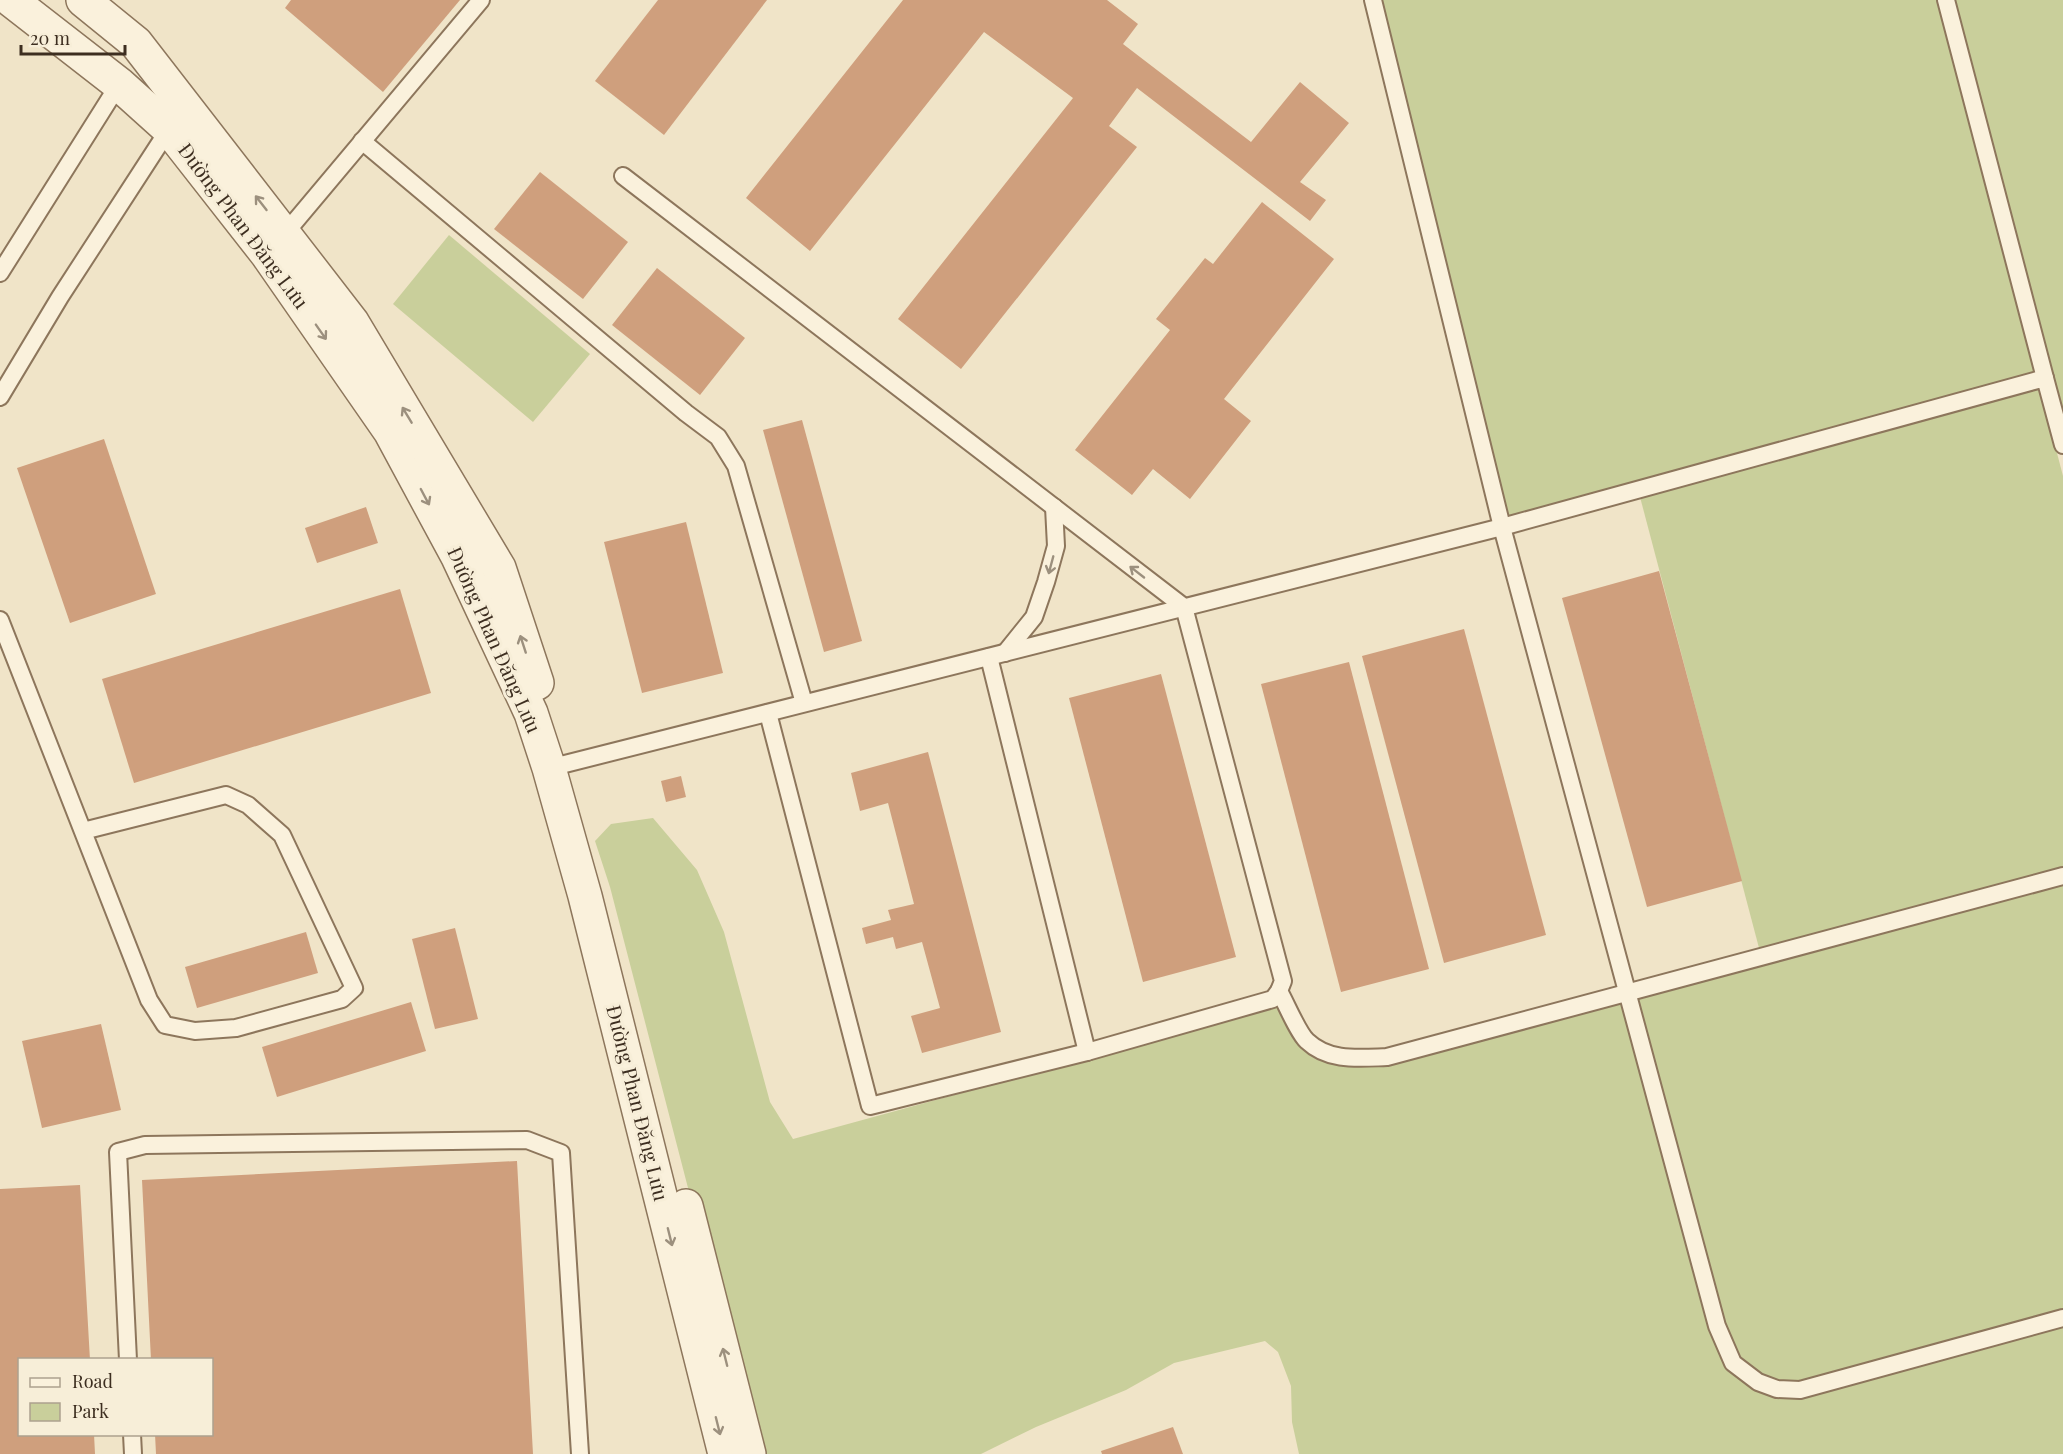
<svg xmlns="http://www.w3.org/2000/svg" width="2063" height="1454" font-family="'Playfair Display',serif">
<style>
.green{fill:#c9cf9b}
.building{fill:#cf9f7d}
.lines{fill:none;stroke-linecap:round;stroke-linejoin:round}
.service-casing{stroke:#8d765c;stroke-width:20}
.tertiary-casing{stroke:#8d765c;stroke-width:36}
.service{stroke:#faf1dc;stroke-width:16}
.tertiary{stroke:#faf1dc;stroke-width:33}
.oneway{stroke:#9c907e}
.labels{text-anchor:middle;stroke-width:6;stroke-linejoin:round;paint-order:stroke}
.street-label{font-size:20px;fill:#3d2e20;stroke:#f7eed8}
</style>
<rect width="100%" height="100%" fill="#f0e4c8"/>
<g class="green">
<polygon points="1380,0 1938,0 2036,373 1508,516"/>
<polygon points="1955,0 2063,0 2063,413 2053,376"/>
<polygon points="449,235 590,354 533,422 393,304"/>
<polygon points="2040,388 2063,476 2063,868 1759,948 1640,497"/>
<polygon points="653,818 697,870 724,932 770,1102 793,1139 1279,1006 1300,1045 1327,1062 1350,1066 1390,1064 1622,1000 1727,1367 1802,1397 2063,1327 2063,1454 1299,1454 1292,1422 1291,1386 1278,1352 1265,1341 1174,1363 1126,1390 1036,1427 981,1454 757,1454 610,887 595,841 611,824"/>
<polygon points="2063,884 2063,1310 1798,1382 1778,1382 1759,1375 1739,1359 1726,1329 1636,996"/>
</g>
<g class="building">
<polygon points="291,0 460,0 383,92 285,8"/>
<polygon points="658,0 767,0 664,135 595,81"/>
<polygon points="903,0 1107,0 1138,24 1123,44 1251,142 1300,82 1349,123 1300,182 1326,200 1310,221 1137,88 1109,126 1137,147 961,369 898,319 1073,98 984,32 810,251 746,198"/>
<polygon points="540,172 628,242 583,299 494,229"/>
<polygon points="1262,202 1334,259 1224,399 1251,421 1190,499 1153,469 1132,495 1075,450 1170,330 1156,319 1205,258 1213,264"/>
<polygon points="657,268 745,338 700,395 612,325"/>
<polygon points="802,420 862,641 824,652 763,430"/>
<polygon points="104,439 156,594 70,623 17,468"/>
<polygon points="366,507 378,543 317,563 305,528"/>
<polygon points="686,522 723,673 642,693 604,542"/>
<polygon points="1659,571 1742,881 1647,907 1562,598"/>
<polygon points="400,589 431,693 134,783 102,679"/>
<polygon points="1464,629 1546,935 1444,963 1362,656"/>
<polygon points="1349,662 1429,969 1341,992 1261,684"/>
<polygon points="1161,674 1236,957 1143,982 1069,698"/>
<polygon points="928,752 1001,1032 922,1053 911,1016 940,1008 922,942 896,949 893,937 866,944 862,928 891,920 888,910 914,904 888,803 860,811 851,773"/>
<polygon points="681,776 686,797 666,802 661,781"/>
<polygon points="455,928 478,1019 435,1029 412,939"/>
<polygon points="306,932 318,973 197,1008 185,967"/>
<polygon points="411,1002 426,1051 277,1097 262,1047"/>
<polygon points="101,1024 121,1110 42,1128 22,1041"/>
<polygon points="517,1161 533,1454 156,1454 155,1434 212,1434 212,1360 151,1360 142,1180"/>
<polygon points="80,1185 90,1360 20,1360 20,1434 94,1434 95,1454 0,1454 0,1189"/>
<polygon points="1173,1427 1183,1454 1102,1454 1101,1451"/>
</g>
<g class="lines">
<g class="service-casing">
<g id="service">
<polyline points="1373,0 1502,527 1717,1326 1733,1363 1758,1382 1777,1389 1800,1390 2063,1318"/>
<polyline points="1946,0 2045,378"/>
<polyline points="362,141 686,413 718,437 736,466 804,703"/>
<polyline points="623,176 1184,607 1283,981 1279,991 1273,999 1087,1052 870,1106 768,713"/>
<polyline points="282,237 481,0"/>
<polyline points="0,273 119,84"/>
<polyline points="0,397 60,297 169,129"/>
<polyline points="0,620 149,1000 165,1025 195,1031 236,1028 342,999 354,988 282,835 248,805 226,795 83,831"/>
<polyline points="1005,653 1034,617 1046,582 1056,546 1054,507"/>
<polyline points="989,657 1087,1052"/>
<polyline points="549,768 1502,527 2045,378 2063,445"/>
<path d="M 1279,991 C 1286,1003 1298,1033 1307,1041 C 1329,1062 1359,1058 1387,1057 L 2063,876"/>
<polyline points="128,1360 118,1152 145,1145 527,1140 561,1153 580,1454"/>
<polyline points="132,1434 133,1454"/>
</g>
</g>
<g class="tertiary-casing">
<g id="tertiary">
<polyline points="11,0 119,84 169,129 267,254 390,431 458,557 531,713 549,768 585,896 725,1454"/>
<polyline points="83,0 136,43 352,322 499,568 537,683"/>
<polyline points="686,1206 749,1454"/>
</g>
</g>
<use href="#service" class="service"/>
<use href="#tertiary" class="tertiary"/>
</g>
<defs><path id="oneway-shaft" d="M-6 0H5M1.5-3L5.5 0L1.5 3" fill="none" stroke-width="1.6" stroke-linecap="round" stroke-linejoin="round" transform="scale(1.5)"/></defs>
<g class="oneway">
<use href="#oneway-shaft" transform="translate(261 203) rotate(-128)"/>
<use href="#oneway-shaft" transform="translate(321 332) rotate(55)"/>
<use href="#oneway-shaft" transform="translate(407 415) rotate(-121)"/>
<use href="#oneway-shaft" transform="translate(425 497) rotate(62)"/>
<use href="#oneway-shaft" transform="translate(1051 565) rotate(105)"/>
<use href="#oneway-shaft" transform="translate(1137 572) rotate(-142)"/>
<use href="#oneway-shaft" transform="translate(523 644) rotate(-108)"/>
<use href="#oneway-shaft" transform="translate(670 1237) rotate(76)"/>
<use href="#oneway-shaft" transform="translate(725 1357) rotate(-104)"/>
<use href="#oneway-shaft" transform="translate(718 1426) rotate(76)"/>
</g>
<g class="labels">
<g class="street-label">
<text transform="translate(243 226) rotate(53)" y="7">Đường Phan Đăng Lưu</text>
<text transform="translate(494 640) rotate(66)" y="7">Đường Phan Đăng Lưu</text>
<text transform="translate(637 1103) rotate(76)" y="7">Đường Phan Đăng Lưu</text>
</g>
</g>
<rect x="18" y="1358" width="195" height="78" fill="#f7eed8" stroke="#ada18e" stroke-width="1.5"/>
<rect x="30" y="1378" width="30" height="9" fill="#faf1dc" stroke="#ada18e" stroke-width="1.5"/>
<text x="72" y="1388" font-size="18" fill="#3d2e20">Road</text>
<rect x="30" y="1403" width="30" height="18" fill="#c9cf9b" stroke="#ada18e" stroke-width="1.5"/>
<text x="72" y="1418" font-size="18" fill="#3d2e20">Park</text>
<path d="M21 45v9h104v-9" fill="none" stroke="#3d2e20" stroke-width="3"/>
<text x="30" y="45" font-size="18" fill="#3d2e20" stroke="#f7eed8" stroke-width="4.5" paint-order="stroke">20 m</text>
</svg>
